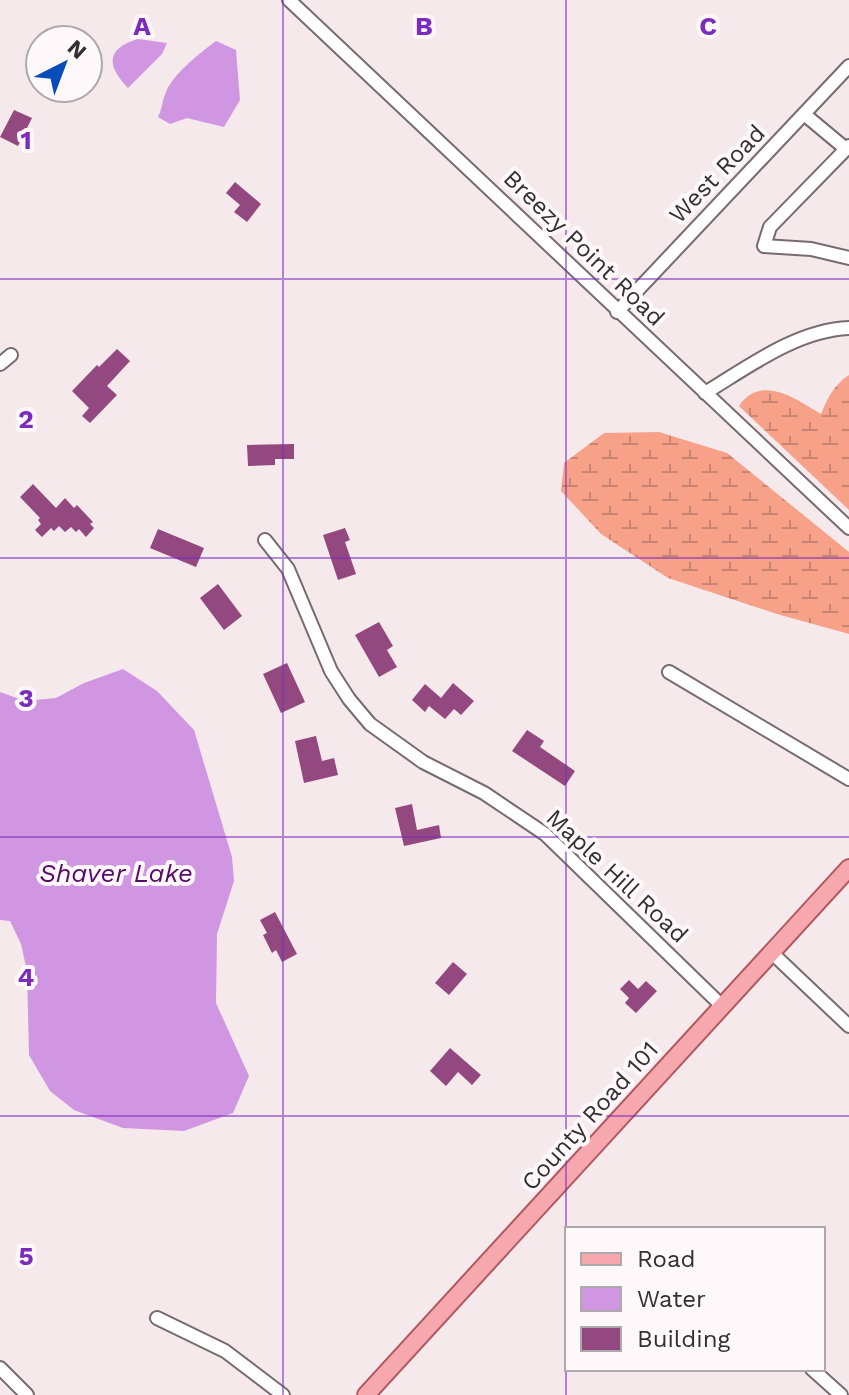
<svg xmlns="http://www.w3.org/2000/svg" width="849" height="1395" font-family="'Work Sans',sans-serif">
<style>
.wetland{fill:url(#wetland-marsh)}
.water{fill:#d196e1}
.building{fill:#93487f}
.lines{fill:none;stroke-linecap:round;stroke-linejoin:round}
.minor-casing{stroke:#776b6f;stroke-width:16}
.major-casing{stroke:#af585f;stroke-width:20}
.minor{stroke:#fff;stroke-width:12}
.major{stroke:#f7a8ae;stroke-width:16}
.grid{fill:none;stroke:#7b2cbf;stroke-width:2;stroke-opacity:0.55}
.labels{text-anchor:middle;stroke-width:8;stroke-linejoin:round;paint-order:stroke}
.street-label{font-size:24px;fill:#342f30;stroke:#fef8fa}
.water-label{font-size:26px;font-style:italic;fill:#570b68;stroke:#fef8fa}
.grid-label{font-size:26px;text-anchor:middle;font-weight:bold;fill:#7b2cbf;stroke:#fef8fa;stroke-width:8;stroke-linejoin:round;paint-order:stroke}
</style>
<defs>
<pattern id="wetland-marsh" width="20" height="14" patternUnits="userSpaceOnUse" patternTransform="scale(2)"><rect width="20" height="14" fill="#f6a188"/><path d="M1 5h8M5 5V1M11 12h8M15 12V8" fill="none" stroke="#c88470"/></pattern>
</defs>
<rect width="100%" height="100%" fill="#f6e9ec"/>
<g class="wetland">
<path d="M 849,375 L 849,510 L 739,406 C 762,373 797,400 821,414 C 828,397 834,385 849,375 Z"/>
<polygon points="659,432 727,453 849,552 849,634 777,614 668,578 601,534 561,491 564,463 604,433"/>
</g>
<g class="water">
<path d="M 138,39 L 167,43 L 162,54 L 128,88 C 107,66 105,49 138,39 Z"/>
<path d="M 216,41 L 236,50 L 240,100 L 224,127 L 187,118 L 170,124 L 158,117 C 162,109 162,101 166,92 C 172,75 201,52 216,41 Z"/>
<polygon points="123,669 157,691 194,730 232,857 234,881 217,934 216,1003 249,1076 233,1113 184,1131 123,1128 74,1110 50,1091 29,1055 27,971 21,944 10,921 0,920 0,692 25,701 56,698 84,683"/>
</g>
<g class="building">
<polygon points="14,110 32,118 18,146 0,137"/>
<polygon points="235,182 261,204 247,222 234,212 240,205 226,193"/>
<polygon points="117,349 130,361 107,386 117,395 90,423 82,416 89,408 72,391 97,365 99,367"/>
<polygon points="294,444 294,459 275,459 275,465 248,466 247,445"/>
<polygon points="33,484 56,508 65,498 74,508 77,505 93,522 90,524 94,528 86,537 79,529 76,532 71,527 65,532 59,526 54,531 51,528 42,537 35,530 41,524 38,520 40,518 20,497"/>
<polygon points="345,528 350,540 345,542 356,574 338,580 323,535"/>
<polygon points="158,529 204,548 196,567 150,548"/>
<polygon points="218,584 242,616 224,630 200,598"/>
<polygon points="379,622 393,646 387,650 397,667 379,677 355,635"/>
<polygon points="287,663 305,702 281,713 263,674"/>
<polygon points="453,683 474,701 461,715 454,709 445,719 429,706 425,712 412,700 425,684 441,698"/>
<polygon points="527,730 544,741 540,747 575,771 565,786 512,751"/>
<polygon points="316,736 322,761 334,758 338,775 304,783 295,741"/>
<polygon points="412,804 417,830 439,825 441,838 404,846 395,808"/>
<polygon points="275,912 297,954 282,962 276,950 272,953 263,935 267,933 260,920"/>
<polygon points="453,962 467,974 449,995 435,983"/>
<polygon points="629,980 638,989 646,981 657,991 636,1013 625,1003 629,998 620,989"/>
<polygon points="450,1048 481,1075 472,1085 458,1072 446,1086 430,1071"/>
</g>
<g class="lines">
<g class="minor-casing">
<g id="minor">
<polyline points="289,0 849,528"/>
<polyline points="804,114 846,149"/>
<polyline points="849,146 770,227 764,246 811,249 849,258"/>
<polyline points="617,312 849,66"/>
<polyline points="0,364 11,355"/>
<path d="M 705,393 C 748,367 797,330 849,328"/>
<polyline points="265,540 288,569 331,671 349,699 370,724 423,762 484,793 545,834 722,1006"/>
<polyline points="669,672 849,779"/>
<polyline points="771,952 849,1026"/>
<polyline points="157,1318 225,1351 283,1395"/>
<polyline points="0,1368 27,1395"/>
<polyline points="812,1369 841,1395"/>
</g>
</g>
<g class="major-casing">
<polyline id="major" points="366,1395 849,868"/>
</g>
<use href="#minor" class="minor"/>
<use href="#major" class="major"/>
</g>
<path class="grid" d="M 283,0 L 283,1395M 566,0 L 566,1395M 0,279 L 849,279M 0,558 L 849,558M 0,837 L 849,837M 0,1116 L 849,1116"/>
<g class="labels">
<g class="street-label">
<text transform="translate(717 174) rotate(-46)" y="8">West Road</text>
<text transform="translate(584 248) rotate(44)" y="8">Breezy Point Road</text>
<text transform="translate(617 876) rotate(43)" y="8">Maple Hill Road</text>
<text transform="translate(590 1116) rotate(-48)" y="8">County Road 101</text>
</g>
<g class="water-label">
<text x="116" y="882">Shaver Lake</text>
</g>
</g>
<g class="grid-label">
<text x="142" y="35">A</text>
<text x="424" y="35">B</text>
<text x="708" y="35">C</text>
<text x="26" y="149">1</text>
<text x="26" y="428">2</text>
<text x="26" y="707">3</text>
<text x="26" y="986">4</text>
<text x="26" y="1265">5</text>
</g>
<rect x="565" y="1227" width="260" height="144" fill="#fef8fa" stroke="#ada8a9" stroke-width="2"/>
<rect x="581" y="1253" width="40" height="12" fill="#f7a8ae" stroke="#ada8a9" stroke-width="2"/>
<text x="637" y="1267" font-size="24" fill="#342f30">Road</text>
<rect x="581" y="1287" width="40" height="24" fill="#d196e1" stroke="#ada8a9" stroke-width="2"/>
<text x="637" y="1307" font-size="24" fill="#342f30">Water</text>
<rect x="581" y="1327" width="40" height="24" fill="#93487f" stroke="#ada8a9" stroke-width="2"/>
<text x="637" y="1347" font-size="24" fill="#342f30">Building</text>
<g transform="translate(64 64) rotate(42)"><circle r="38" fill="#fef8fa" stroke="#ada8a9" stroke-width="2"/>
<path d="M0-6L14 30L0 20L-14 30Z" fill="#084db7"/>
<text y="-12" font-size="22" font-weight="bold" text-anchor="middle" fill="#342f30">N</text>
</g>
</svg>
